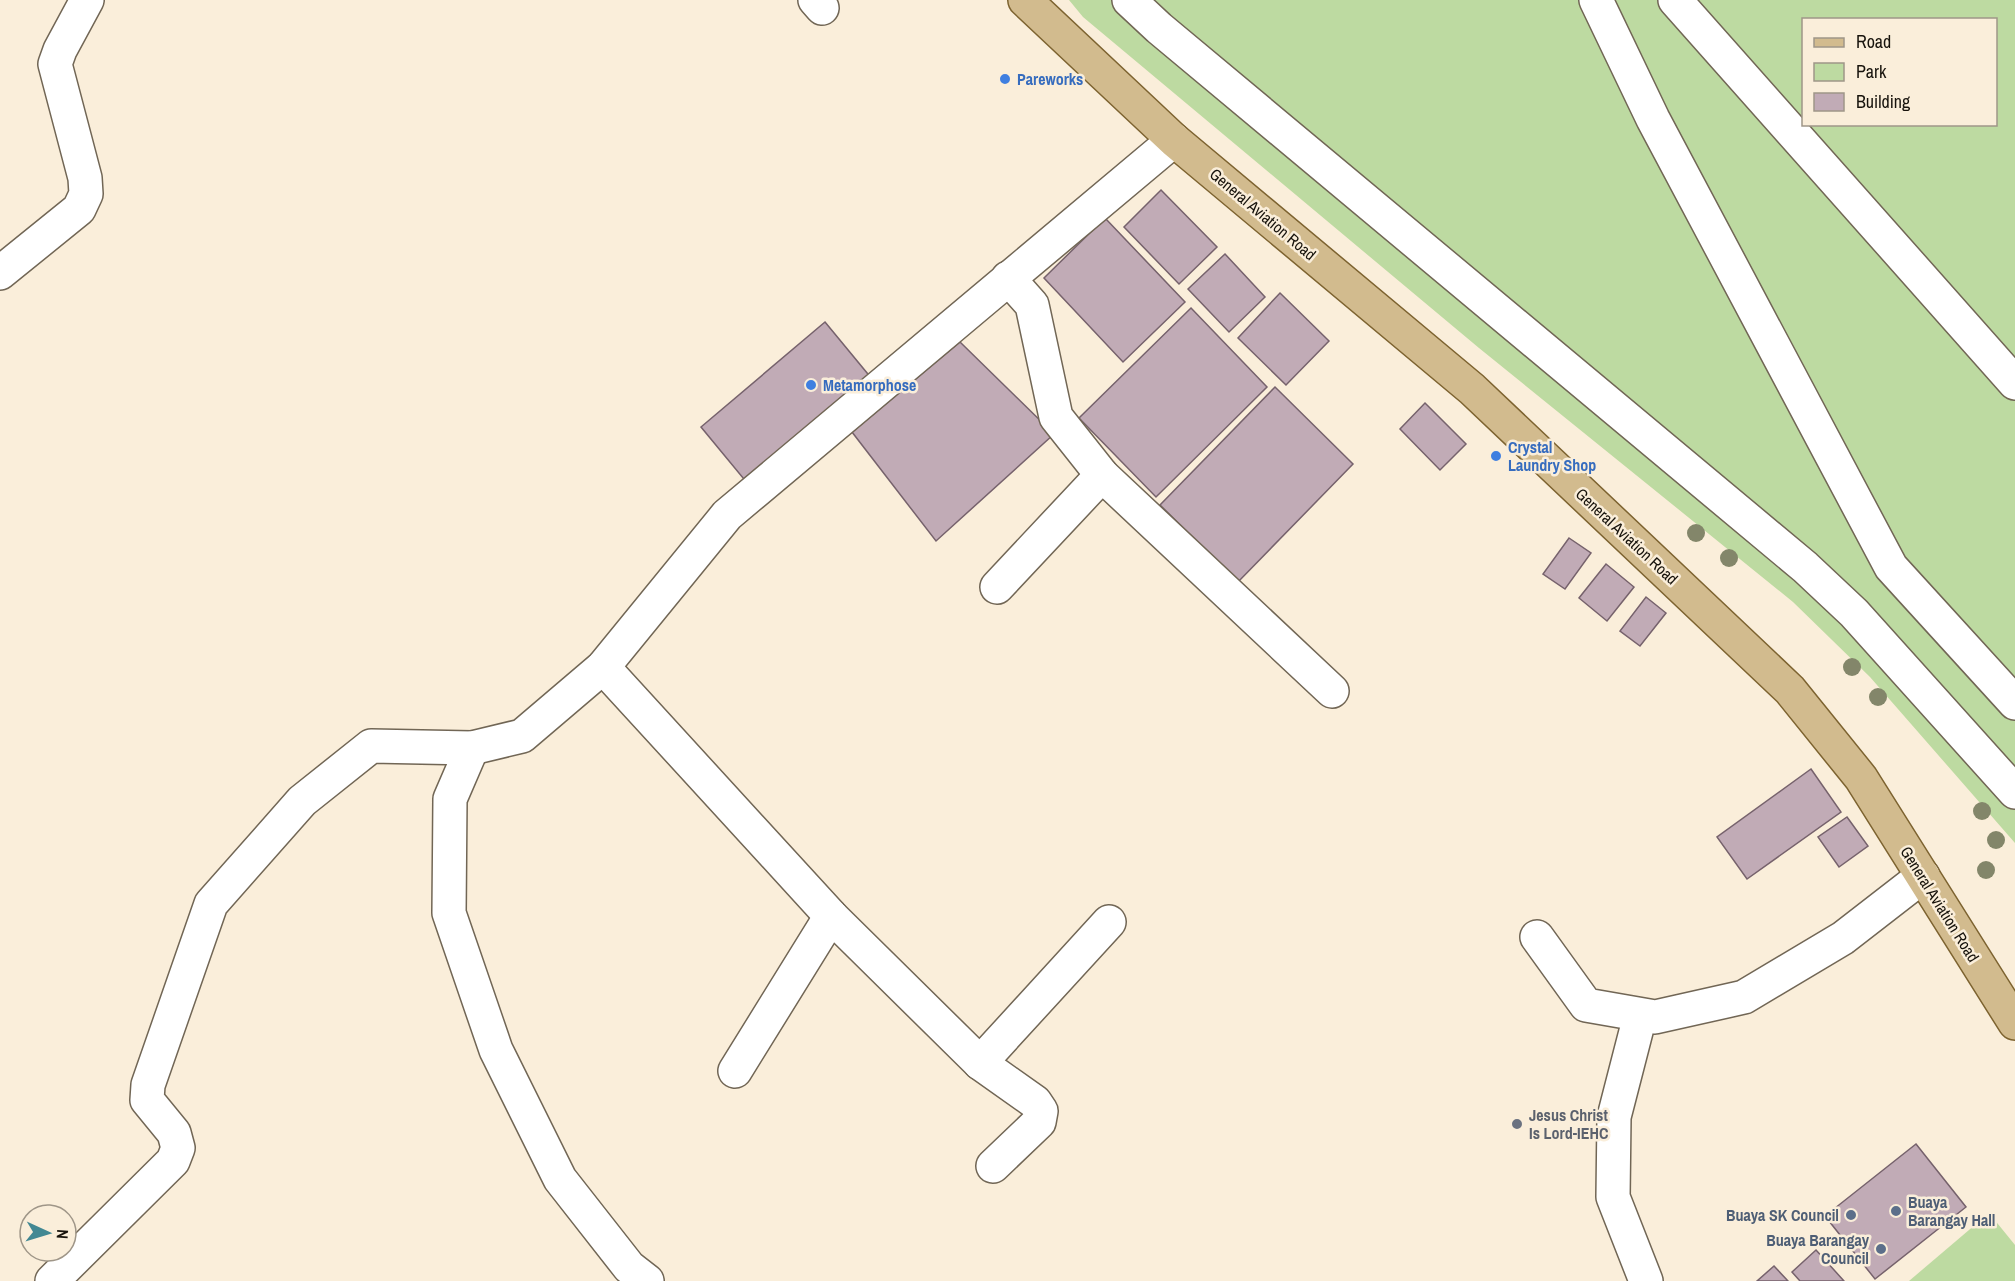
<svg xmlns="http://www.w3.org/2000/svg" width="2015" height="1281" font-family="'Archivo Narrow',sans-serif">
<style>
.green{fill:#bddaa1;fill-rule:evenodd}
.building{fill:#c1abb6;stroke:#76626c;stroke-width:1.5}
.lines{fill:none;stroke-linecap:round;stroke-linejoin:round}
.minor-casing{stroke:#716655;stroke-width:36}
.major-casing{stroke:#7d6330;stroke-width:36}
.minor{stroke:#fff;stroke-width:33}
.major{stroke:#d2bb8e;stroke-width:33}
.tree{fill:#83866a}
.shop-dot{fill:#3f7fe0;stroke:#faeeda;stroke-width:2}
.worship-dot{fill:#6b7280;stroke:#faeeda;stroke-width:2}
.service-dot{fill:#5c6f8a;stroke:#faeeda;stroke-width:2}
.labels{text-anchor:middle;stroke-width:5;stroke-linejoin:round;paint-order:stroke}
.shop-label{font-size:16px;font-weight:bold;fill:#366cbe;stroke:#faeeda;text-anchor:start}
.street-label{font-size:16px;fill:#17130c;stroke:#faeeda}
.worship-label{font-size:16px;font-weight:bold;fill:#5b616d;stroke:#faeeda;text-anchor:start}
.service-label{font-size:16px;font-weight:bold;fill:#4e5e75;stroke:#faeeda;text-anchor:end}
</style>
<rect width="100%" height="100%" fill="#faeeda"/>
<g class="green">
<path d="M 1069,0 L 2015,0 L 2015,843 L 1870,677 L 1793,602 L 1479,348 L 1083,17 ZM 1804,20 L 1996,20 L 1996,124 L 1804,124 Z"/>
<polygon points="1989,1213 2015,1245 2015,1281 1909,1281"/>
</g>
<g class="building">
<polygon points="1161,190 1217,247 1179,284 1124,227"/>
<polygon points="1105,218 1185,302 1123,362 1044,278"/>
<polygon points="1225,254 1265,297 1229,332 1188,289"/>
<polygon points="1280,293 1329,341 1286,385 1238,338"/>
<polygon points="1191,308 1267,387 1156,497 1079,418"/>
<polygon points="825,322 872,379 748,484 701,427"/>
<polygon points="960,342 1054,434 936,541 852,432"/>
<polygon points="1275,387 1353,464 1238,582 1160,505"/>
<polygon points="1425,403 1466,444 1440,470 1400,429"/>
<polygon points="1569,538 1591,553 1565,589 1543,574"/>
<polygon points="1606,564 1634,587 1607,621 1579,598"/>
<polygon points="1646,597 1666,613 1640,646 1620,631"/>
<polygon points="1811,769 1841,812 1747,879 1717,837"/>
<polygon points="1847,817 1868,846 1839,867 1818,837"/>
<polygon points="1916,1144 1966,1207 1875,1279 1825,1216"/>
<polygon points="1816,1250 1844,1281 1800,1281 1792,1272"/>
<polygon points="1774,1266 1788,1281 1757,1281"/>
</g>
<g class="lines">
<g class="minor-casing">
<g id="minor">
<polyline points="815,0 822,8"/>
<polyline points="1129,0 1159,28 1805,567 1854,613 2015,792"/>
<polyline points="1596,0 1653,119 1891,567 2015,703"/>
<polyline points="1675,0 2015,383"/>
<polyline points="0,273 79,209 86,194 85,178 55,64 60,50 87,0"/>
<polyline points="1008,278 1032,305 1056,417 1102,475 1332,691"/>
<polyline points="997,587 1102,475"/>
<polyline points="603,667 831,916 980,1063 1035,1102 1041,1111 1039,1122 993,1166"/>
<polyline points="472,748 450,799 449,913 496,1050 560,1179 629,1267 647,1281"/>
<polyline points="1537,937 1586,1005 1655,1017 1744,997 1843,938 1923,876"/>
<polyline points="1640,1016 1614,1117 1613,1197 1646,1281"/>
<polyline points="980,1063 1109,922"/>
<polyline points="735,1071 831,916"/>
<polyline points="52,1281 173,1161 178,1148 174,1133 147,1100 148,1085 211,904 302,801 371,746 472,748 522,736 603,667 727,515 1174,140"/>
</g>
</g>
<g class="major-casing">
<polyline id="major" points="1025,0 1174,140 1472,389 1790,690 1861,778 2015,1023"/>
</g>
<use href="#minor" class="minor"/>
<use href="#major" class="major"/>
</g>
<g class="tree">
<circle cx="1696" cy="533" r="9"/>
<circle cx="1729" cy="558" r="9"/>
<circle cx="1852" cy="667" r="9"/>
<circle cx="1878" cy="697" r="9"/>
<circle cx="1982" cy="811" r="9"/>
<circle cx="1996" cy="840" r="9"/>
<circle cx="1986" cy="870" r="9"/>
</g>
<g class="shop-dot">
<circle cx="1005" cy="79" r="6"/>
<circle cx="811" cy="385" r="6"/>
<circle cx="1496" cy="456" r="6"/>
</g>
<circle class="worship-dot" cx="1517" cy="1124" r="6"/>
<g class="service-dot">
<circle cx="1896" cy="1211" r="6"/>
<circle cx="1851" cy="1215" r="6"/>
<circle cx="1881" cy="1249" r="6"/>
</g>
<g class="labels">
<g class="shop-label">
<text x="1017" y="85">Pareworks</text>
<text x="823" y="391">Metamorphose</text>
<text x="1508" y="453">Crystal<tspan x="1508" dy="18">Laundry Shop</tspan></text>
</g>
<g class="street-label">
<text transform="translate(1263 214) rotate(40)" y="6">General Aviation Road</text>
<text transform="translate(1627 536) rotate(43)" y="6">General Aviation Road</text>
<text transform="translate(1940 904) rotate(58)" y="6">General Aviation Road</text>
</g>
<g class="worship-label">
<text x="1529" y="1121">Jesus Christ<tspan x="1529" dy="18">Is Lord-IEHC</tspan></text>
</g>
<g class="service-label">
<text x="1908" y="1208" text-anchor="start">Buaya<tspan x="1908" dy="18">Barangay Hall</tspan></text>
<text x="1839" y="1221">Buaya SK Council</text>
<text x="1869" y="1246">Buaya Barangay<tspan x="1869" dy="18">Council</tspan></text>
</g>
</g>
<rect x="1802" y="18" width="195" height="108" fill="#faeeda" stroke="#9f9688" stroke-width="1.5"/>
<rect x="1814" y="38" width="30" height="9" fill="#d2bb8e" stroke="#9f9688" stroke-width="1.5"/>
<text x="1856" y="48" font-size="18" fill="#17130c">Road</text>
<rect x="1814" y="63" width="30" height="18" fill="#bddaa1" stroke="#9f9688" stroke-width="1.5"/>
<text x="1856" y="78" font-size="18" fill="#17130c">Park</text>
<rect x="1814" y="93" width="30" height="18" fill="#c1abb6" stroke="#9f9688" stroke-width="1.5"/>
<text x="1856" y="108" font-size="18" fill="#17130c">Building</text>
<g transform="translate(48 1233) rotate(94)"><circle r="28" fill="#faeeda" stroke="#9f9688" stroke-width="1.5"/>
<path d="M0-4.5L10 22L0 15L-10 22Z" fill="#428893"/>
<text y="-9" font-size="16" font-weight="bold" text-anchor="middle" fill="#17130c">N</text>
</g>
</svg>
